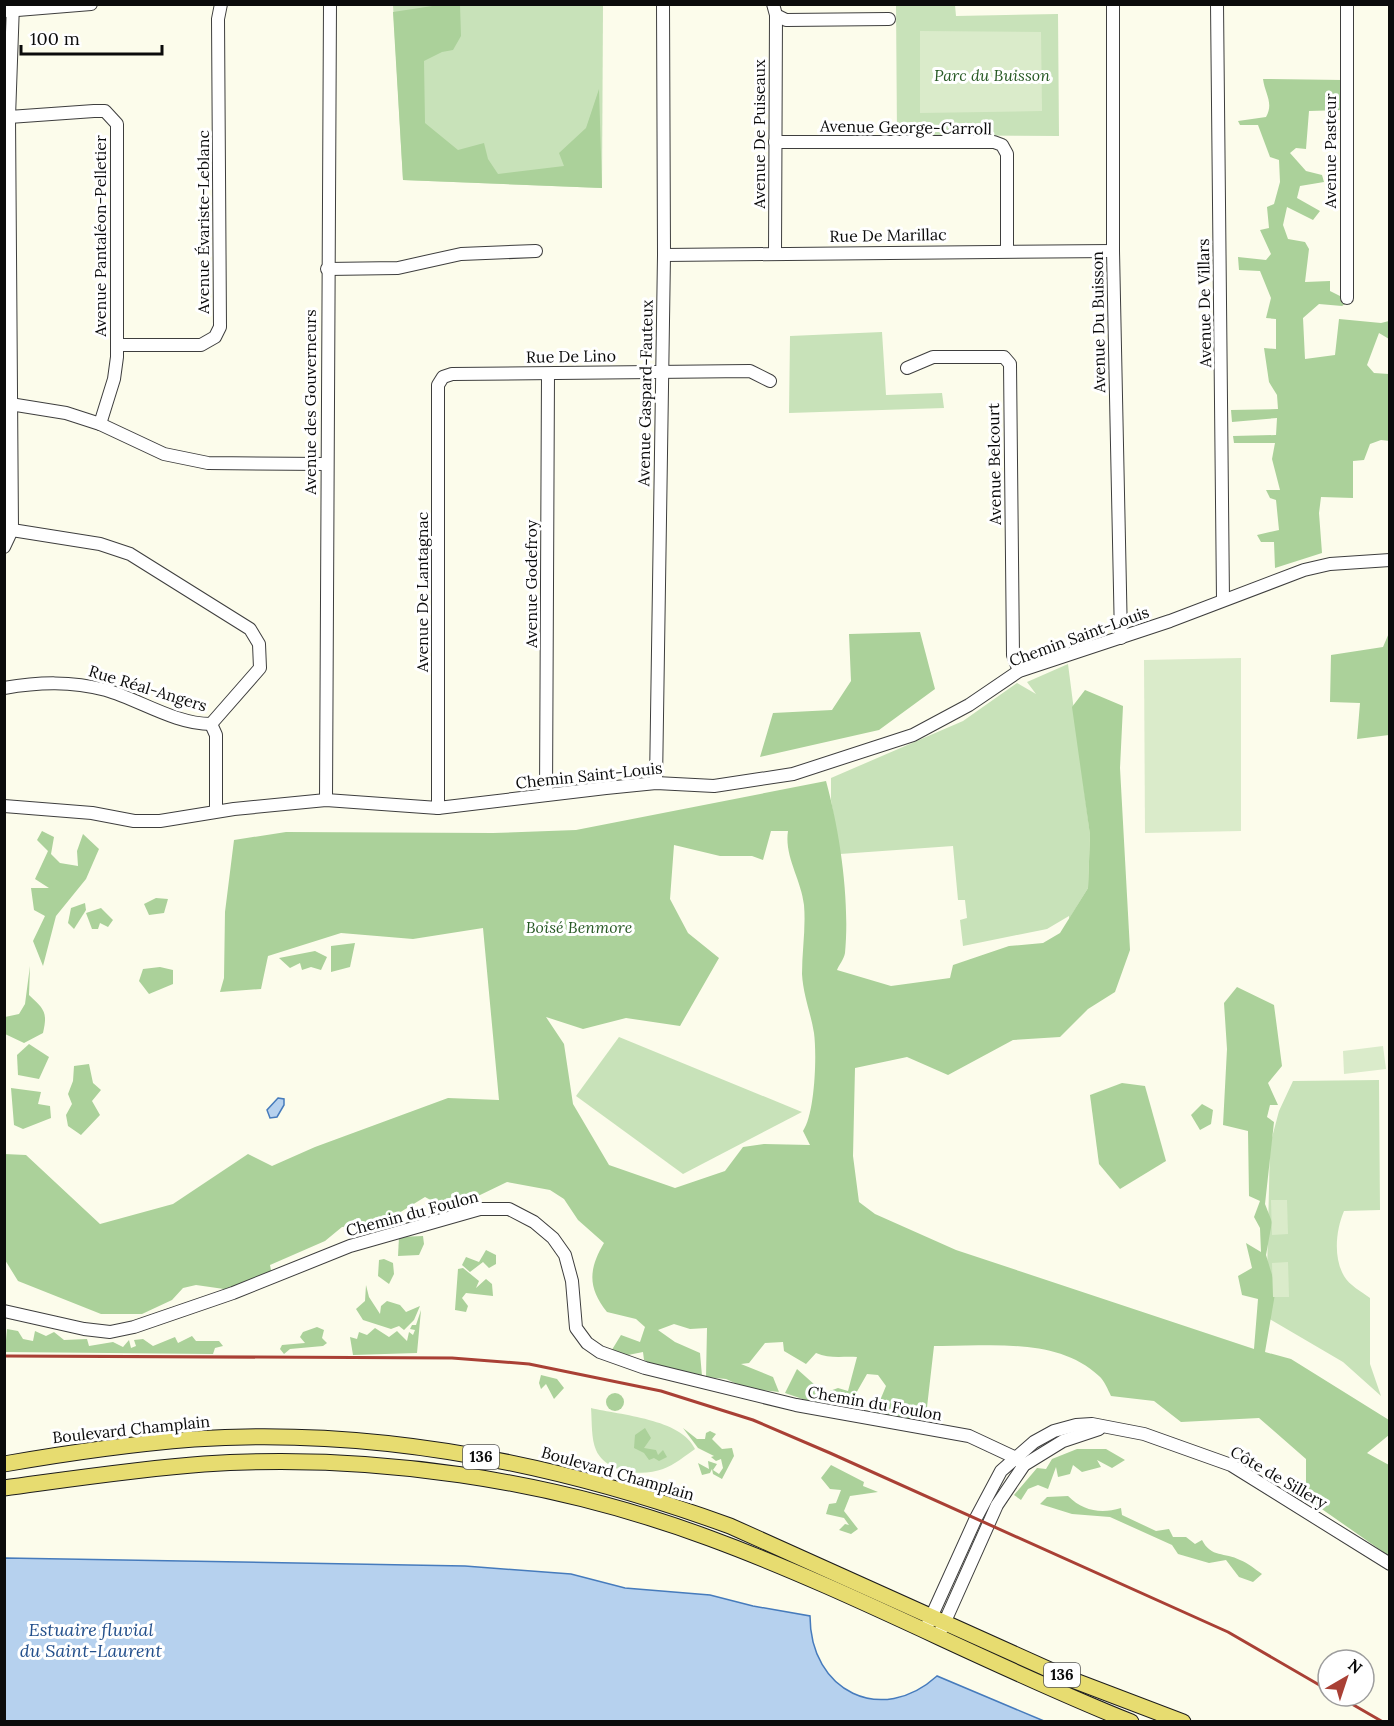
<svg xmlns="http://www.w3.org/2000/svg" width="1394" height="1726" font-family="Lora,serif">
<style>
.green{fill:#c8e2b9}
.forest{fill:#abd19a;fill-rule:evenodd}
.pitch{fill:#daebca}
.water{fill:#b6d1ee;stroke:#467bbc;stroke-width:1.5}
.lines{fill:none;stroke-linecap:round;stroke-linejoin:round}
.minor-casing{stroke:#3e3e3e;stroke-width:14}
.major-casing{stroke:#1c1c1c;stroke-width:17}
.minor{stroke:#fff;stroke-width:12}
.major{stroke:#e7dc70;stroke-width:15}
.rail{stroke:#a94035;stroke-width:3}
.labels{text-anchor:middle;stroke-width:6;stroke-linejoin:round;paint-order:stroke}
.shield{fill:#fff;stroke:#545454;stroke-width:1.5}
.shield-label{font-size:15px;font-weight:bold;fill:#0b0b0b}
.park-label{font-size:16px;font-style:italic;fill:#275924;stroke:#fff}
.street-label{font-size:16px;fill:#0b0b0b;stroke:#fff}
.water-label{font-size:18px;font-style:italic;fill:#24508c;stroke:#fff}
</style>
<rect width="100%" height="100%" fill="#fcfceb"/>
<g class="green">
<polygon points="393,5 603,5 602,188 403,180"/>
<polygon points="896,5 955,5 956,16 1058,14 1059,136 897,135"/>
<polygon points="882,332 886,395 942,393 944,408 789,413 790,336"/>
<polygon points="1068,664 1090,835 1088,888 1069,919 1069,916 1047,929 963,946 960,920 967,918 965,900 958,900 953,846 840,854 831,800 831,778 963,721 1017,683 1036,694 1027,682"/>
<polygon points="619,1037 802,1112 683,1174 576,1096"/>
<path d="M 1379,1080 L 1380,1210 L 1344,1211 C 1336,1230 1333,1257 1344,1276 C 1349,1285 1362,1292 1370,1298 L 1370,1364 L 1381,1396 L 1343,1362 L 1266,1317 L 1270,1145 L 1279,1111 L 1293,1081 Z"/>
<path d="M 591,1408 C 620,1415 682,1419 695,1449 C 685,1456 674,1465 663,1469 C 642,1477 606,1473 596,1450 C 591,1439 592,1421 591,1408 Z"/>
</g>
<g class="forest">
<polygon points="439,5 460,5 461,36 453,50 442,52 424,61 425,123 458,150 484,143 488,159 498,174 564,166 559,153 586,128 599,89 602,188 403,180 393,12"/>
<path d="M 1263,79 L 1343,80 L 1342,110 L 1309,111 L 1306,149 L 1296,148 L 1290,153 L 1306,171 L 1322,175 L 1324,182 L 1300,186 L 1297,198 L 1320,211 L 1313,220 L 1287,207 L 1283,225 L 1288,239 L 1305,242 L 1309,249 L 1305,282 L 1330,281 L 1330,291 L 1350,301 L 1342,306 L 1319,304 L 1303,318 L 1305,359 L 1335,355 L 1339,319 L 1381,323 L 1389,321 L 1389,339 L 1379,333 L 1367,365 L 1374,373 L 1389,374 L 1390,441 L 1381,440 L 1370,444 L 1364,460 L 1353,461 L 1353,498 L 1321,497 L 1319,513 L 1322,553 L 1275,568 L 1274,542 L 1261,542 L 1257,535 L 1279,530 L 1276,500 L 1270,498 L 1266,490 L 1280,490 L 1272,459 L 1275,443 L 1234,443 L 1233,436 L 1276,435 L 1277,418 L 1232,422 L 1231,410 L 1278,409 L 1277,395 L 1269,382 L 1264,348 L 1276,349 L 1276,319 L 1266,318 L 1271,298 L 1260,271 L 1239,270 L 1238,257 L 1266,260 L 1271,254 L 1260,230 L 1269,228 L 1267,207 L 1274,204 L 1280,182 L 1279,160 L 1270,157 L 1258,125 L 1240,125 L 1238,121 L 1266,117 C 1274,103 1265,94 1263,79 Z"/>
<polygon points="920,632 935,689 879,730 760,757 773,713 832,710 851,681 849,634"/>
<polygon points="1389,633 1389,735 1357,739 1360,703 1330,702 1331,655 1383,647"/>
<path d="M 1085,690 L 1123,706 L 1120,768 L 1130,950 L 1115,992 L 1088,1009 L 1060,1037 L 1013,1040 L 948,1075 L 907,1057 L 855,1068 L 853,1156 L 859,1202 L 875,1214 L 956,1250 L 1254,1349 L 1258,1299 L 1242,1295 L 1238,1276 L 1252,1268 L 1246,1243 L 1261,1252 L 1260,1228 L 1254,1217 L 1260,1201 L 1249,1196 L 1248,1131 L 1223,1125 L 1227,1049 L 1224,1003 L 1237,987 L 1274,1005 L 1282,1066 L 1268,1083 L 1278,1105 L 1270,1105 L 1267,1117 L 1274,1122 L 1265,1204 L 1272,1222 L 1266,1255 L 1276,1288 L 1265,1352 L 1291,1359 L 1389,1420 L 1389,1435 L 1367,1453 L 1389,1465 L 1389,1556 L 1306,1498 L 1306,1459 L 1259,1418 L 1181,1422 L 1154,1401 L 1111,1396 C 1108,1390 1104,1380 1099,1376 C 1056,1336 987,1347 934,1346 L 926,1416 L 888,1420 L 874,1415 L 886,1386 L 878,1375 L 867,1374 L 855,1395 L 841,1394 L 823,1406 L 785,1393 L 797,1369 L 824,1393 L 838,1388 L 848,1391 L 857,1357 C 843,1356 829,1359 816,1353 L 806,1364 L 784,1351 L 783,1342 L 765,1343 L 749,1363 L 741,1364 L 773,1377 L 779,1392 L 746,1388 L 726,1379 L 706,1377 L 707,1328 L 690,1329 L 674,1324 L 658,1330 L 675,1342 L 700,1353 L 702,1376 L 661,1369 L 644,1360 L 643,1352 L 628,1355 L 610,1353 L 621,1335 L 640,1342 L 645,1327 L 636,1319 L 607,1312 C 588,1288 588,1270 604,1243 L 578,1220 L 564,1199 L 550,1190 L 507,1182 L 449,1210 L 425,1197 L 394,1216 L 375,1224 L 342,1227 L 325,1241 L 270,1265 L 272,1275 L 238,1291 L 196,1285 L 183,1288 L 172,1300 L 142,1314 L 101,1314 L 18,1281 L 5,1260 L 4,1154 L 26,1155 L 100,1224 L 173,1204 L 248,1154 L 272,1166 L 315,1147 L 448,1098 L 499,1100 L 483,928 L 413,939 L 341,933 L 268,956 L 261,989 L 220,992 L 224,978 L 225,912 L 234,840 L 286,832 L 493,833 L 576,830 L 826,781 C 840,832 850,901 845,953 C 844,959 839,965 837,970 L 891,986 L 950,978 L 953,965 L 1009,946 L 1043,943 L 1060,933 L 1088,888 L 1090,835 L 1072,707 ZM 771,831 L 788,831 C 784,856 801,879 804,905 C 806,928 802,951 802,974 C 803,994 811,1014 814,1033 C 817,1055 815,1114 803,1131 L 810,1145 L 764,1144 L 743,1147 L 725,1171 L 675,1188 L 609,1165 L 573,1104 L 564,1044 L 546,1017 L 583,1029 L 626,1018 L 680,1026 L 719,958 L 688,933 L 670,899 L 674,845 L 720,856 L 752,856 L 763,860 Z"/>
<polygon points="42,831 54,837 51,854 60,863 78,866 77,851 83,834 99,849 86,879 56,916 43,966 33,941 45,916 34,910 31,888 49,888 35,879 48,851 37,840"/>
<polygon points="156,898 168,899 164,913 149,915 144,904"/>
<polygon points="85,903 86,910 74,929 68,923 71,908"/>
<polygon points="101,908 113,920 108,927 100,923 98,929 92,929 86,913"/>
<polygon points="355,943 350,967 331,972 331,946"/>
<polygon points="315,951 327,957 321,970 311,967 302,970 300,963 290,968 279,958"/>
<path d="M 30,966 L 29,995 C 44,1009 48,1012 43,1033 L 24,1043 L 5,1034 L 5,1017 L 19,1014 L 25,1004 Z"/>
<polygon points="160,967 173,970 173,984 149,994 139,981 143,969"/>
<polygon points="29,1044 49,1057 39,1079 18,1075 17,1055"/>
<polygon points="89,1064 93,1083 101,1090 92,1101 100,1115 81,1135 68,1126 66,1115 72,1104 68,1094 73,1081 74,1066"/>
<polygon points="1122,1083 1145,1086 1166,1161 1120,1189 1099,1164 1090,1095"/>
<polygon points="11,1088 41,1092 38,1104 50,1106 51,1118 23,1129 14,1125"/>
<polygon points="1202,1104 1213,1110 1211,1124 1200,1130 1191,1115"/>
<polygon points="423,1236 424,1244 419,1255 398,1256 399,1237"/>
<polygon points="486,1250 496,1255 496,1264 489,1268 483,1262 470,1272 462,1265 466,1257 479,1262"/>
<polygon points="384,1259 393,1263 394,1274 389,1284 378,1276 379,1260"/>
<polygon points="463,1268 479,1281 476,1288 486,1279 492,1284 493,1296 466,1293 462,1298 468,1306 466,1312 455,1310 458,1269"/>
<polygon points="366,1285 369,1297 380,1314 381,1306 387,1301 400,1305 406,1312 420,1306 414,1320 404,1330 399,1326 391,1329 363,1320 356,1309 365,1301"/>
<polygon points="421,1310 417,1353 353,1355 350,1337 357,1339 359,1332 367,1335 375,1328 389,1337 397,1331 407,1341 409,1332 413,1335 415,1330 410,1329 412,1325 416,1325"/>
<polygon points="317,1327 324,1330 322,1338 327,1343 323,1346 290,1349 284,1354 280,1349 282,1345 305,1343 300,1337 303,1332"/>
<polygon points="7,1329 18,1331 23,1339 33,1341 35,1331 46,1336 54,1332 64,1340 87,1339 89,1346 113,1342 123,1347 129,1340 131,1348 136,1346 134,1340 143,1339 153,1346 175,1337 178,1343 192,1336 196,1341 219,1341 223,1346 215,1348 213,1354 5,1352"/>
<polygon points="541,1375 557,1379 564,1388 554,1399 546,1384 541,1389 539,1383"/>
<circle cx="615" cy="1402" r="9"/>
<polygon points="645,1428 651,1438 644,1448 656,1450 658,1455 663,1450 667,1457 659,1461 654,1458 649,1460 644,1453 634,1448 635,1435"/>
<polygon points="683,1428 697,1439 705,1439 706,1433 710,1431 716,1434 712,1439 722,1449 732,1448 734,1456 722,1479 713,1474 712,1469 710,1473 702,1475 698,1463 709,1469 708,1461 717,1464 713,1470 719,1474 723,1468 721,1459 716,1461 711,1457 714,1456 698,1448"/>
<polygon points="1077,1449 1106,1449 1125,1460 1112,1468 1097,1460 1101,1467 1082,1472 1073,1465 1070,1474 1058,1477 1056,1467 1048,1489 1038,1485 1028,1489 1021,1500 1014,1495 1037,1468 1046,1469 1052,1459"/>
<polygon points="831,1465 864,1482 863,1486 878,1492 850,1496 844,1511 858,1529 851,1534 839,1530 845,1524 849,1525 844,1518 826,1514 829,1504 836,1503 841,1490 830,1489 821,1478"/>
<path d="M 1068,1496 C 1083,1511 1101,1514 1121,1508 L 1122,1515 L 1156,1531 L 1169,1529 L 1173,1537 L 1186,1537 L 1195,1544 L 1202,1540 C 1211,1558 1225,1552 1240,1560 C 1248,1563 1255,1569 1262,1574 L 1253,1582 L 1239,1577 L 1226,1560 L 1209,1563 L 1178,1554 L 1172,1545 L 1110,1517 L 1072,1514 L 1040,1504 L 1047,1497 Z"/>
</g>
<g class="pitch">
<polygon points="920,31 1041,32 1042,111 920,113"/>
<polygon points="1241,658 1241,831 1145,833 1144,660"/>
<polygon points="1383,1046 1386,1069 1344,1074 1343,1051"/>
<polygon points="1271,1200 1287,1200 1288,1234 1272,1235"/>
<polygon points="1288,1262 1289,1297 1273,1297 1272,1263"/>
</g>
<g class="water">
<polygon points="278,1098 284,1099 284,1105 277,1117 270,1118 267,1110"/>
<path d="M 5,1558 L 465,1566 L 571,1574 L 625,1588 L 710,1595 L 753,1606 L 810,1616 C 810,1692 882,1726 937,1676 L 1044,1721 L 5,1721 Z"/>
</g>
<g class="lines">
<g class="minor-casing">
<g id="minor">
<polyline points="773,4 776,15 786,20 889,19"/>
<polyline points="1113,4 1113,251 1121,638"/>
<polyline points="1217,4 1223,600"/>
<polyline points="1347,4 1347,298"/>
<polyline points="5,11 91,4"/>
<polyline points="9,117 94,111 105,111 117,124 117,357 114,379 100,424"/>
<polyline points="775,142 994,142 1002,145 1007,154 1007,250"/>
<polyline points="775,253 776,15"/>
<polyline points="664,255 1113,251"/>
<polyline points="327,269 398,268 461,254 536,251"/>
<polyline points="117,345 201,345 215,337 220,327 218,19 221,4"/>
<polyline points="907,368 933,357 1004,357 1010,364 1013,655 1019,671"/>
<polyline points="4,403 66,413 100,424 164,454 208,463 326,464"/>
<polyline points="12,530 100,544 130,554 250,629 259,644 260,668 211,724"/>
<polyline points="4,547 12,530 9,117 13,4"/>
<path d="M 4,688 C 39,682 71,681 106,690 C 140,700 175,724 211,724"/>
<polyline points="211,724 216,735 216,811"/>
<polyline points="656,783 664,255 663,4"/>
<polyline points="546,795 548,374"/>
<polyline points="326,800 330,4"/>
<polyline points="4,806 92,813 134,821 160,821 234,809 326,800 438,808 606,788 656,783 714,786 793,774 913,735 969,705 1019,671 1170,621 1304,570 1330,564 1390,560"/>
<polyline points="438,808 438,385 443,377 452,374 750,371 770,381"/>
<polyline points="4,1311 84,1329 110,1332 134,1327 233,1293 350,1246 480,1209 509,1209 534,1222 553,1238 565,1255 572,1281 576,1328 587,1343 600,1352 645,1368 796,1405 969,1436 1014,1457 1024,1465"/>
<polyline points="928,1624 976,1518 1001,1471 1034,1442 1054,1431 1076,1425 1092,1424 1144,1434 1231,1465 1390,1564"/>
<polyline points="938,1637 997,1505 1024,1465 1063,1441 1099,1429"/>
</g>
</g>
<g class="major-casing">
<g id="major">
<path d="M 4,1464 C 67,1453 130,1444 194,1439 C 376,1427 560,1464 730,1526 L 1070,1679 L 1183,1722"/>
<path d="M 4,1488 C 71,1479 137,1469 204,1464 C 373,1453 550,1479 709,1538 C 853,1591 988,1665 1131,1722"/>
</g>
</g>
<use href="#minor" class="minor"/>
<use href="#major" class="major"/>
<g class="rail">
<polyline points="4,1356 452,1358 529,1364 661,1391 753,1420 830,1453 1228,1632 1328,1690"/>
<polyline points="1338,1696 1383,1722"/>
</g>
</g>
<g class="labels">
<g class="shield">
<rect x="463" y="1445" width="36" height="24" rx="4.5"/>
<rect x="1044" y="1663" width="36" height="24" rx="4.5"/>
</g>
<g class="shield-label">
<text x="481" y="1462">136</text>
<text x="1062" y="1680">136</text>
</g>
<g class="park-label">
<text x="992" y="81">Parc du Buisson</text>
<text x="579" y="933">Boisé Benmore</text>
</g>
<g class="street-label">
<text transform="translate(906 127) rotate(1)" y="6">Avenue George-Carroll</text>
<text transform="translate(759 134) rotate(-90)" y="6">Avenue De Puiseaux</text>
<text transform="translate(1330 151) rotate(-90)" y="6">Avenue Pasteur</text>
<text transform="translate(203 222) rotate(-90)" y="6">Avenue Évariste-Leblanc</text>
<text transform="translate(888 235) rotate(-1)" y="6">Rue De Marillac</text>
<text transform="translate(100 236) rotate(-90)" y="6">Avenue Pantaléon-Pelletier</text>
<text transform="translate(1204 303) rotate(-91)" y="6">Avenue De Villars</text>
<text transform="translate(1098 322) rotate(-91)" y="6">Avenue Du Buisson</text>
<text transform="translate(571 356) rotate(-1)" y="6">Rue De Lino</text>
<text transform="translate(645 393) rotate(-89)" y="6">Avenue Gaspard-Fauteux</text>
<text transform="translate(310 402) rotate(-90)" y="6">Avenue des Gouverneurs</text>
<text transform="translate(994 464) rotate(-91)" y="6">Avenue Belcourt</text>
<text transform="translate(531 584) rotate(-90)" y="6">Avenue Godefroy</text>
<text transform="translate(422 592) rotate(-90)" y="6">Avenue De Lantagnac</text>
<text transform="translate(1079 636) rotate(-20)" y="6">Chemin Saint-Louis</text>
<text transform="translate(148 688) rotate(17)" y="6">Rue Réal-Angers</text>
<text transform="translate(589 775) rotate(-6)" y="6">Chemin Saint-Louis</text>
<text transform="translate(412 1213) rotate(-15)" y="6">Chemin du Foulon</text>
<text transform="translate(875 1403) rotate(10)" y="6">Chemin du Foulon</text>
<text transform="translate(131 1429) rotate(-6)" y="6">Boulevard Champlain</text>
<text transform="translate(618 1473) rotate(16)" y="6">Boulevard Champlain</text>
<text transform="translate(1279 1477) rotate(30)" y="6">Côte de Sillery</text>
</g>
<g class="water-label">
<text x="91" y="1636">Estuaire fluvial<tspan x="91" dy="21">du Saint-Laurent</tspan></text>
</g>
</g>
<rect width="1394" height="1726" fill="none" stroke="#0b0b0b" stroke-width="12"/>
<g transform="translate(1346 1678) rotate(39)"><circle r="28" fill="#ffffff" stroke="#9d9d9d" stroke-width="1.5"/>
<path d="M0-4.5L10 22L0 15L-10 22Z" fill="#a94035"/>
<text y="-9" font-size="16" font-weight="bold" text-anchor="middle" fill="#0b0b0b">N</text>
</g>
<path d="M21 45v9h141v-9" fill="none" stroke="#0b0b0b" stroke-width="3"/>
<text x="30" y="45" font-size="18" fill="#0b0b0b" stroke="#ffffff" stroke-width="4.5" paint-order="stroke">100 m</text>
</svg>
